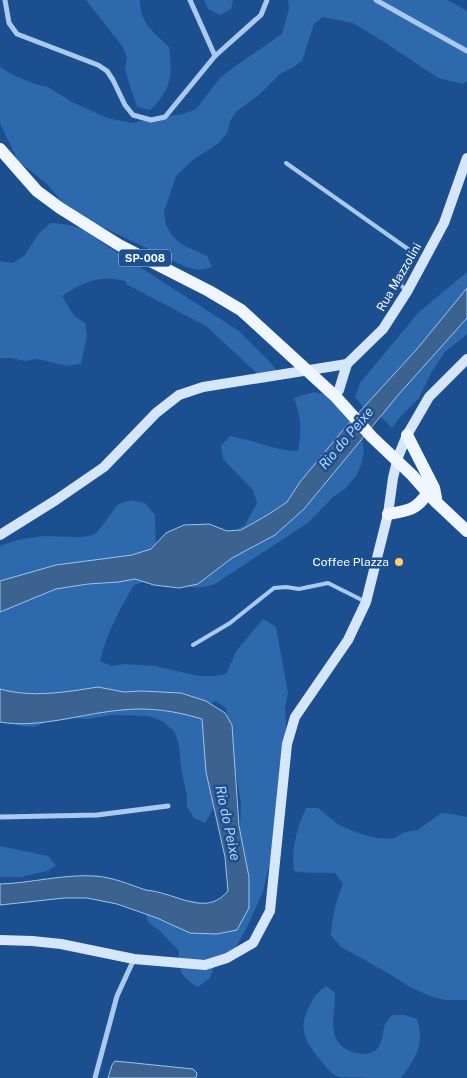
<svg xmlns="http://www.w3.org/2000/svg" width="467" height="1078" font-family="'Public Sans',sans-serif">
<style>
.green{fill:#2e69ad}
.water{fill:#3c6290;stroke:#9cc4f0}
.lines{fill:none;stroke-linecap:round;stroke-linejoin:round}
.lane{stroke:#a9c9ee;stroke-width:4}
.street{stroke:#a9c9ee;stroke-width:5}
.secondary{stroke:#d6e6fa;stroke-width:10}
.primary{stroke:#f0f6ff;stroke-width:12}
.poi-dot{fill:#ffd166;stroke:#1b4f8f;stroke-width:2}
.labels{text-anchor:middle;stroke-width:5;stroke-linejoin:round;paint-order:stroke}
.shield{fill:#1b4f8f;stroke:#bbcadd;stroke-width:1}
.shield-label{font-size:11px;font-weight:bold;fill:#fff}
.street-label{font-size:12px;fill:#fff;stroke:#1b4f8f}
.poi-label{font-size:12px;fill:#fff;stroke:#1b4f8f;text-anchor:end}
.water-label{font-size:14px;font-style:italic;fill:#b5d3f5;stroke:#1b4f8f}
</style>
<rect width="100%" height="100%" fill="#1b4f8f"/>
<g class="green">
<path d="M 86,0 L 140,0 C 140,24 153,31 169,47 C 173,75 171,91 150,110 L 137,107 L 125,70 L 127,57 L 122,46 Z"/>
<polygon points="204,0 233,0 231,9 220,15 208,9"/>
<polygon points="288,0 448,0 467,11 467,81 463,84 438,78 384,42 353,23 323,17 314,24 302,61 292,68 280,74 259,95 237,111 230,121 227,133 219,143 194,159 176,176 164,212 166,225 173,237 183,245 207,256 212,267 198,270 186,267 86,219 65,205 47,184 18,161 0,123 0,58 0,67 11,74 35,84 48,87 72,102 107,118 132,123 156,118 183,114 196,109 220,78 234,67 282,34 289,9"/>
<path d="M 51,223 C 71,224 87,228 101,242 L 239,331 L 271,363 L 279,374 L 261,377 L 206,326 L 126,284 L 126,281 C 97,275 86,281 62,296 L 74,316 L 85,323 L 87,336 L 81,364 L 66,366 L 38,359 L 25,361 L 11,358 L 0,358 L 0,261 L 13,263 L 24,256 L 39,233 Z"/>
<polygon points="467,272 467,334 445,352 431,373 419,398 400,417 392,428 375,411 363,407 355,397 360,383 418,313"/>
<path d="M 314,392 L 330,395 L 340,405 L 362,439 L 364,451 L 361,465 L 356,476 L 345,489 L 334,496 L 309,522 L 215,584 C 186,594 175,579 149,581 C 144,581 139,584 134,585 C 120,609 106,634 100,661 L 111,666 L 124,664 L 155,666 L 199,676 L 214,676 L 226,674 L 237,650 L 263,619 L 276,627 L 288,693 L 285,707 L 286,722 L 285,795 L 263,892 L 248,925 L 236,947 L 225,954 L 215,964 L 210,978 L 198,987 C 181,977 178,971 179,951 L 159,930 L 149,923 L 144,910 L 152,899 L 188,900 L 204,903 L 228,904 L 240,829 L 241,804 L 226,708 L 215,701 L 204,708 L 217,802 L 205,823 L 194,818 L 187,807 L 187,795 L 181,769 L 179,744 L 174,731 L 162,721 L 149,716 L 112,715 L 87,719 L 73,718 L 47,722 L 34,727 L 22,726 L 0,721 L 0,546 L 17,540 L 42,536 L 81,537 L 94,535 L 103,525 L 118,504 L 131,500 L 145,503 L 155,515 L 156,551 L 233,532 L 245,525 L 257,503 L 253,490 L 223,459 L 221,446 L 230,436 C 240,438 249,440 258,443 C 272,447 283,451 298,451 C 302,432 301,417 294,398 Z"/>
<path d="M 306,808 L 318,808 L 339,825 L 361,834 L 377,838 L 392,839 L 405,832 L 418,830 L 441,813 L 453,814 L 467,817 L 467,1000 L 446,1000 L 432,997 L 410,987 L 386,972 L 341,947 L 331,935 C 332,917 336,900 343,884 L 335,873 C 321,872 308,874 294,871 C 291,848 297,828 306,808 Z"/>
<polygon points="0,846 48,856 56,866 47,871 21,877 0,877"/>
<path d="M 326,986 L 335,993 C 335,1018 324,1046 358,1053 C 364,1055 370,1054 376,1050 C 383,1043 382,1032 385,1025 C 387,1021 390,1018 392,1015 L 405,1015 L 417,1019 C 425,1044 416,1058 401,1078 C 388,1078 349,1078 339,1077 C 331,1074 327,1068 322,1062 C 306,1043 297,1030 309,1007 C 314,997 317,992 326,986 Z"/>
</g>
<g class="water">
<polygon points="467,288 467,318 399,394 304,509 275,535 232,558 198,584 179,588 154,585 135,579 119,582 88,584 56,589 0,612 0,581 56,565 132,555 151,549 166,533 184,525 209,524 227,531 241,530 269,514 287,502 300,482 343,430 417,349"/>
<path d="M 98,687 L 124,692 L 141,691 L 181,693 L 206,701 L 225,713 L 232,725 L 239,826 L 249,877 L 249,908 L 237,930 L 217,934 L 190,933 L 157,918 L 117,904 L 87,898 L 64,898 L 0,905 L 0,884 C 32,883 63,874 95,876 C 113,877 130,885 146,890 C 153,891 159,892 165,894 C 186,900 210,913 228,891 L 225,857 L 206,772 L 202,719 C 175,711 150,707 122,710 C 84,713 38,729 0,722 L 0,689 C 32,698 66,692 98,687 Z"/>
<polygon points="115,1061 193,1069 197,1073 196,1078 108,1078 112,1065"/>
</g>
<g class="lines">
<g class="lane">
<polyline points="286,163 415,254 400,285 407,290"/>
<polyline points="193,645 230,623 274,588 286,587 299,589 328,583 364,601"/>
</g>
<g class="street">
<polyline points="5,0 9,23 17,34 98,65 107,71 113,80 125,105 133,115 151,120 165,117 215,56 261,15 267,0"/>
<polyline points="190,0 215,56"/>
<polyline points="376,0 467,51"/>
<polyline points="0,817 97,815 168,806"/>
<polyline points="95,1078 117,996 134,959"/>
</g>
<g class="secondary">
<polyline points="335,396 339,390 347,364 383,329 408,290 444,223 467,158"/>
<polyline points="0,535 56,500 104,467 156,413 179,395 203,387 347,364"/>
<polyline points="0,940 32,941 61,944 134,959 205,965 227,958 253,943 270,911 287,744 295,717 348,640 366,602 388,514 393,478 398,457 407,435 429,397 467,359"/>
</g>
<g class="primary">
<polyline points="0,149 37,191 60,208 119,245 209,291 241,310 335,396 372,437 412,475 435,501 467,531"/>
<polyline points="407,435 434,488 436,498"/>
<path d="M 388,514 C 408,511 417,510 428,492"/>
</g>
</g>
<circle class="poi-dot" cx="399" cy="562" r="5"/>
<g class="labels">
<rect class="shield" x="119" y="249.5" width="52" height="17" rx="4"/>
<g class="shield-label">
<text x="145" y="262">SP-008</text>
</g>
<g class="street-label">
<text transform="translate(399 277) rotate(-60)" y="4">Rua Mazzolini</text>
</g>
<g class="poi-label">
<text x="389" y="566">Coffee Plazza</text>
</g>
<g class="water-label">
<text transform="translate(346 438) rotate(-50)" y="5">Rio do Peixe</text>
<text transform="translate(228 823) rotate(78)" y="5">Rio do Peixe</text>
</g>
</g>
</svg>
